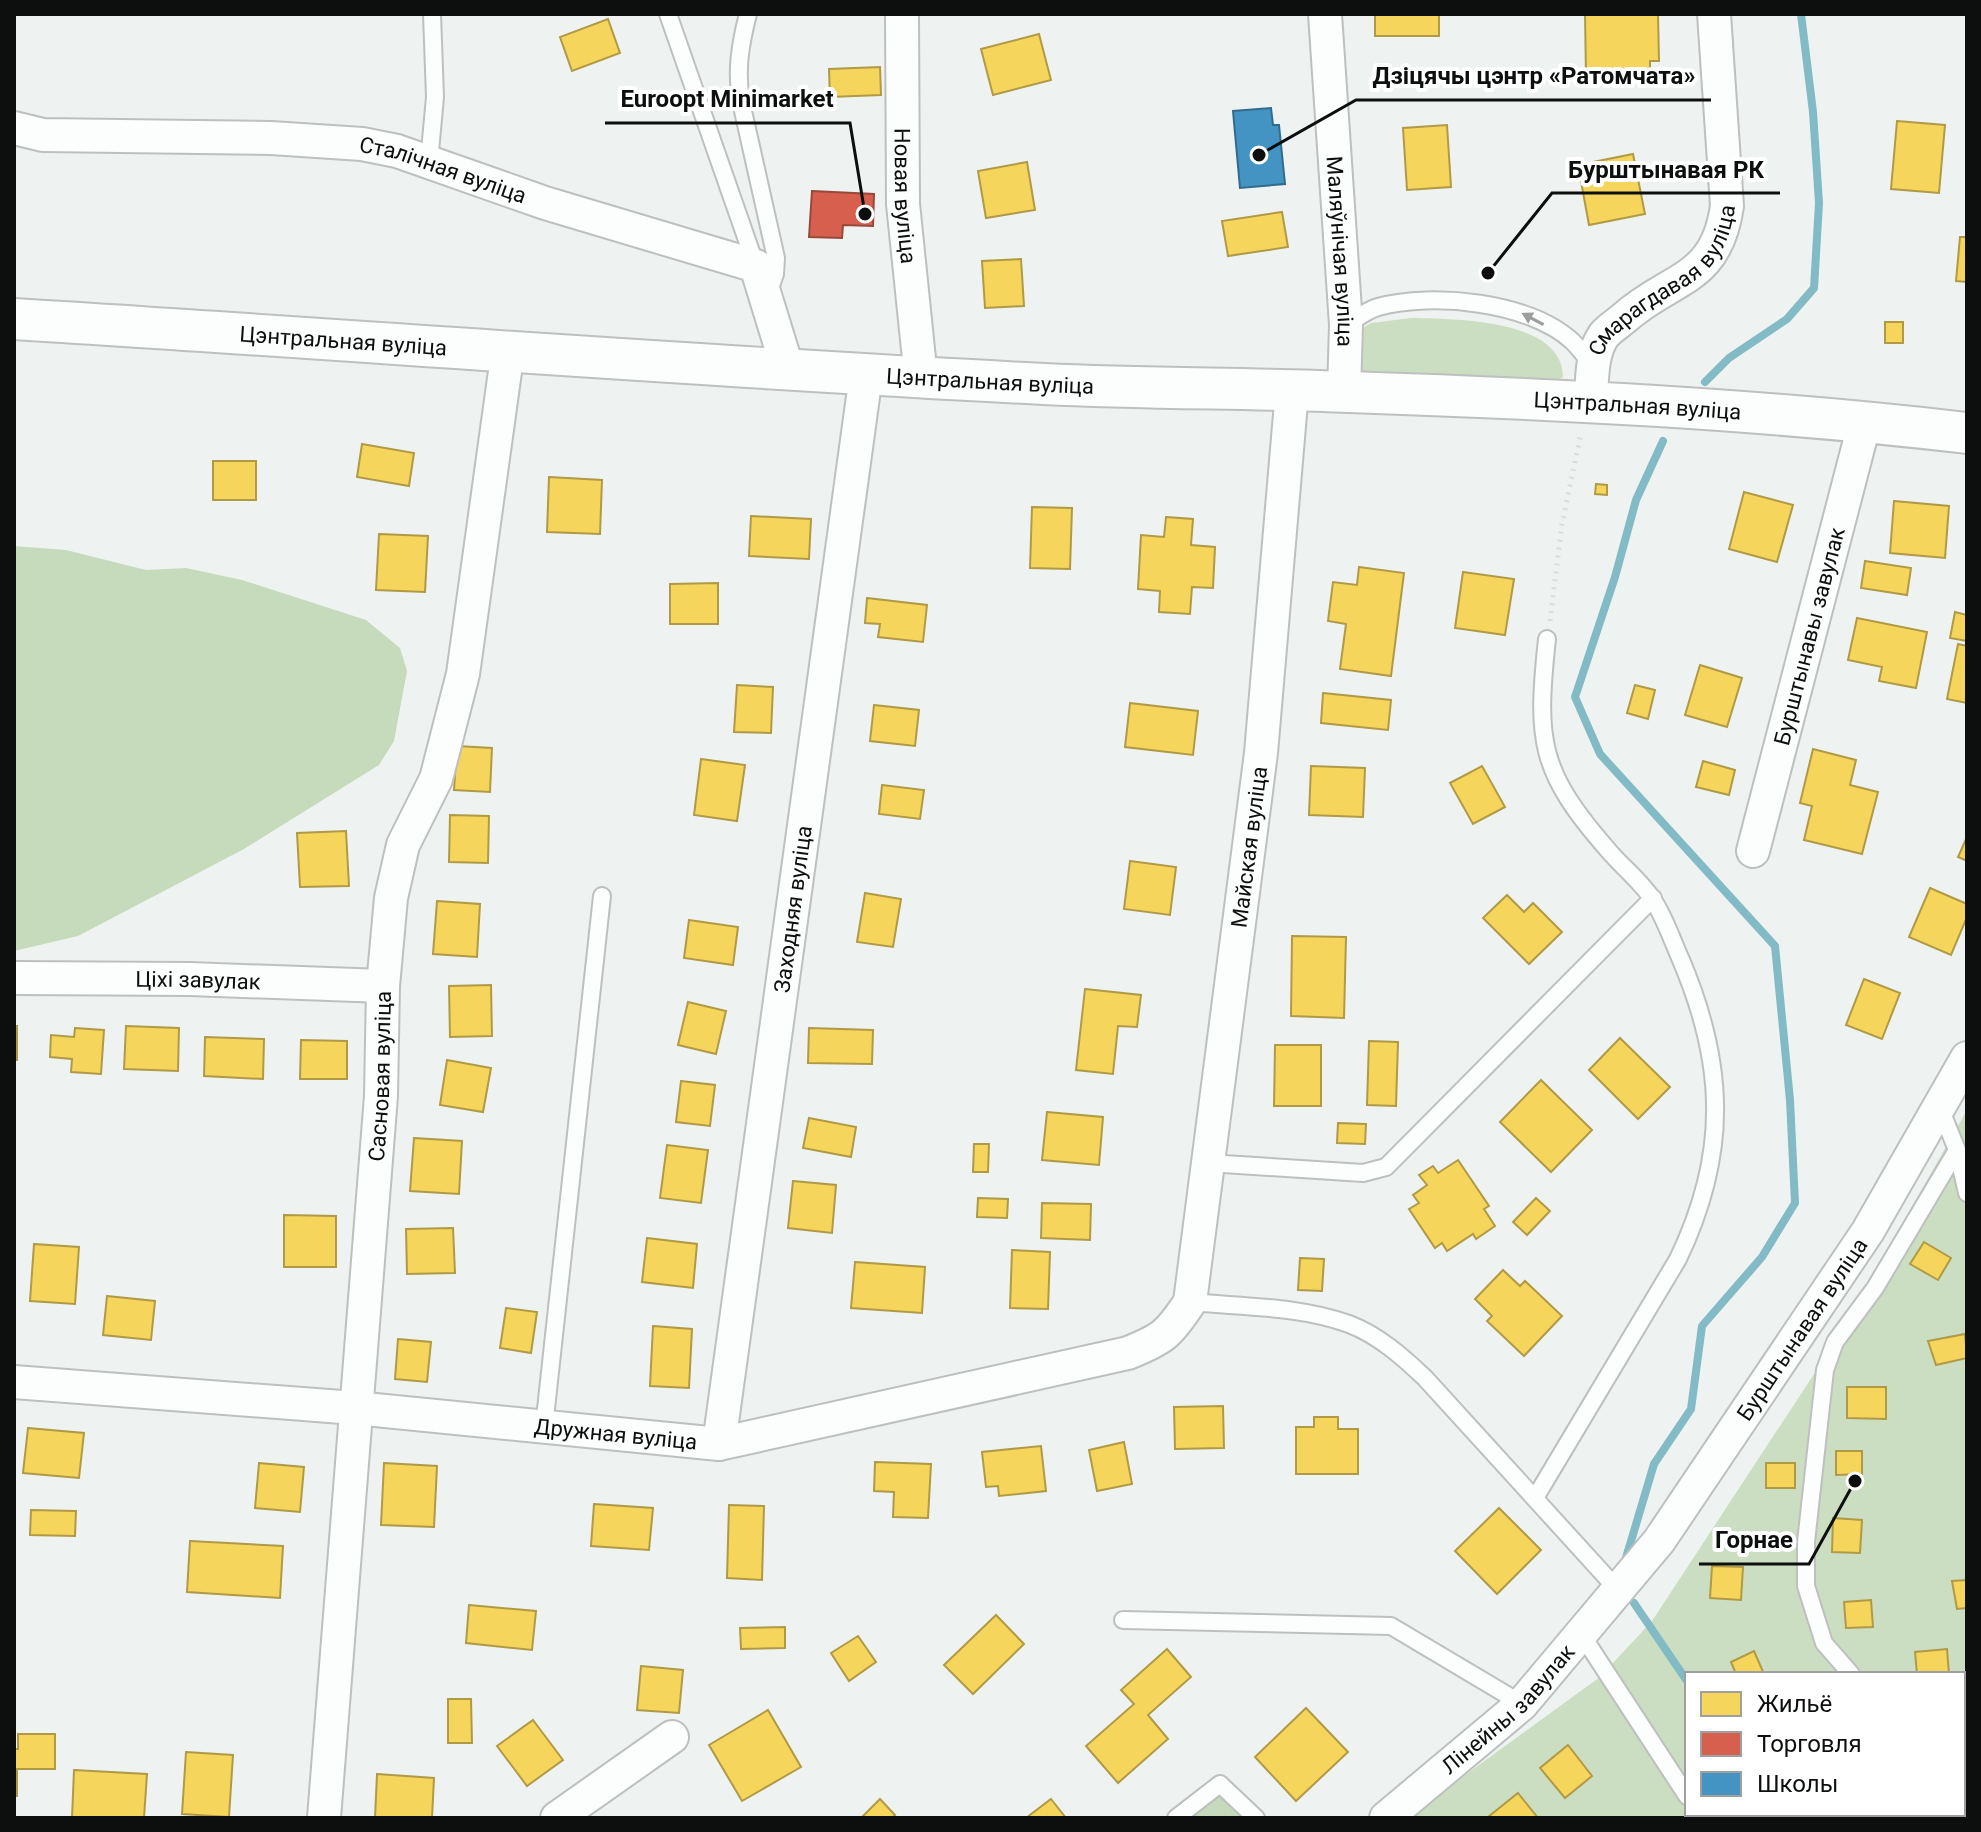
<svg xmlns="http://www.w3.org/2000/svg" width="1981" height="1832" font-family="Roboto,sans-serif">
<style>
.green{fill:#cbdec2;fill-rule:evenodd}
.forest{fill:#c6dabc}
.homes{fill:#f6d55c;stroke:#b09a45;stroke-width:2}
.shops{fill:#d6604d;stroke:#99483a;stroke-width:2}
.schools{fill:#4393c3;stroke:#326b8d;stroke-width:2}
.lines{fill:none;stroke-linecap:round;stroke-linejoin:round}
.stream{stroke:#82bac6;stroke-width:8}
.service-casing{stroke:#bdc0bf;stroke-width:20}
.minor-casing{stroke:#bdc0bf;stroke-width:36}
.tertiary-casing{stroke:#bdc0bf;stroke-width:44}
.path{stroke:#dbdcdc;stroke-width:5;stroke-dasharray:2 6;stroke-linecap:butt}
.service{stroke:#fcfdfd;stroke-width:16}
.minor{stroke:#fcfdfd;stroke-width:32}
.tertiary{stroke:#fcfdfd;stroke-width:40}
.oneway{fill:#9c9e9d}
.labels{text-anchor:middle;stroke-width:8;stroke-linejoin:round;paint-order:stroke}
.street-label{font-size:22px;fill:#0c0f0e;stroke:#fff}
.leader{fill:none;stroke:#0c0f0e;stroke-width:3}
.callout-dot{fill:#0c0f0e;stroke:#fff;stroke-width:3}
.callout-label{font-size:24px;text-anchor:middle;font-weight:bold;fill:#0c0f0e;stroke:#fff;stroke-width:8;stroke-linejoin:round;paint-order:stroke}
</style>
<rect width="100%" height="100%" fill="#eef3f1"/>
<g class="green">
<path d="M 1411,318 C 1452,319 1563,318 1563,377 L 1554,382 L 1365,375 L 1358,367 L 1358,348 L 1363,328 L 1371,323 Z"/>
<path d="M 1967,1110 L 1967,1818 L 1406,1818 L 1600,1677 L 1652,1621 L 1835,1342 ZM 1687,1674 L 1963,1674 L 1963,1814 L 1687,1814 Z"/>
</g>
<g class="forest">
<polygon points="14,546 66,550 146,570 186,568 242,580 366,620 400,648 407,671 394,741 379,765 244,849 78,936 14,951"/>
<polygon points="1220,1792 1247,1818 1187,1818"/>
</g>
<g class="homes">
<rect x="1375" y="14" width="64" height="22"/>
<polygon points="1585,14 1658,14 1659,61 1650,61 1650,75 1586,76"/>
<polygon points="608,19 620,53 572,71 560,37"/>
<polygon points="1039,34 1051,80 993,95 981,49"/>
<polygon points="880,67 881,95 830,97 829,69"/>
<polygon points="1897,121 1945,125 1939,193 1891,189"/>
<polygon points="1447,125 1451,187 1407,190 1403,128"/>
<polygon points="1633,154 1645,214 1589,225 1578,165"/>
<polygon points="1027,162 1035,210 986,218 978,171"/>
<polygon points="1282,212 1288,247 1228,256 1222,221"/>
<polygon points="1960,237 1967,237 1967,282 1956,281"/>
<polygon points="1021,259 1024,306 985,308 982,261"/>
<rect x="1885" y="322" width="18" height="21"/>
<polygon points="362,444 414,453 409,486 357,477"/>
<rect x="213" y="461" width="43" height="39"/>
<polygon points="549,477 602,480 600,534 547,532"/>
<polygon points="1596,484 1607,485 1607,495 1595,494"/>
<polygon points="1744,492 1793,505 1777,562 1729,549"/>
<polygon points="1894,501 1949,506 1945,558 1890,553"/>
<polygon points="1032,507 1072,508 1070,569 1030,568"/>
<polygon points="751,516 811,519 809,559 749,556"/>
<polygon points="1166,517 1193,519 1191,545 1215,547 1213,588 1192,587 1190,614 1159,612 1160,591 1138,589 1141,535 1164,537"/>
<polygon points="379,534 428,536 425,592 376,590"/>
<polygon points="1865,561 1911,568 1907,595 1861,588"/>
<polygon points="1359,567 1404,573 1391,676 1340,669 1346,624 1328,621 1333,582 1357,585"/>
<polygon points="1463,572 1514,579 1505,635 1455,628"/>
<polygon points="718,583 718,624 670,624 670,584"/>
<polygon points="867,598 927,605 923,642 878,637 880,624 865,623"/>
<polygon points="1955,612 1967,615 1967,641 1950,638"/>
<polygon points="1857,618 1927,632 1916,688 1879,681 1882,667 1848,660"/>
<polygon points="1958,644 1967,646 1967,703 1947,699"/>
<polygon points="1700,665 1742,678 1727,727 1685,715"/>
<polygon points="737,685 773,687 771,733 734,732"/>
<polygon points="1635,685 1655,690 1648,719 1627,713"/>
<polygon points="1323,693 1391,700 1388,730 1321,723"/>
<polygon points="1130,703 1198,711 1193,755 1125,747"/>
<polygon points="874,705 919,710 915,746 870,741"/>
<polygon points="457,746 492,748 490,792 454,790"/>
<polygon points="1813,749 1856,760 1850,785 1878,792 1862,854 1804,840 1812,806 1800,803"/>
<polygon points="701,759 745,765 737,821 694,815"/>
<polygon points="1703,761 1735,770 1729,795 1696,787"/>
<polygon points="1311,766 1365,768 1363,817 1309,815"/>
<polygon points="1482,766 1505,807 1473,824 1450,783"/>
<polygon points="882,785 924,790 920,819 879,814"/>
<polygon points="450,815 489,816 488,863 449,862"/>
<polygon points="346,831 349,886 300,887 297,833"/>
<polygon points="1967,837 1967,861 1958,857"/>
<polygon points="1130,861 1176,867 1170,915 1124,909"/>
<polygon points="1930,888 1967,904 1967,917 1951,955 1909,937"/>
<polygon points="865,893 901,899 893,947 857,942"/>
<polygon points="1507,895 1524,912 1533,903 1562,932 1529,964 1483,918"/>
<polygon points="437,901 480,904 477,957 433,954"/>
<polygon points="689,920 738,927 733,965 684,958"/>
<polygon points="1292,936 1346,937 1344,1018 1291,1016"/>
<polygon points="1864,979 1900,993 1882,1039 1846,1025"/>
<polygon points="491,985 492,1036 450,1037 449,986"/>
<polygon points="1085,989 1141,995 1137,1027 1118,1026 1113,1074 1076,1070"/>
<polygon points="688,1002 726,1011 716,1054 678,1045"/>
<rect x="14" y="1026" width="3" height="34"/>
<polygon points="126,1026 179,1028 178,1071 124,1069"/>
<polygon points="75,1028 104,1030 101,1074 71,1072 72,1059 50,1057 51,1035 74,1037"/>
<polygon points="809,1028 873,1030 872,1064 808,1063"/>
<polygon points="205,1037 264,1039 263,1079 204,1076"/>
<polygon points="1620,1038 1670,1087 1638,1119 1589,1070"/>
<polygon points="301,1040 347,1041 347,1079 300,1079"/>
<polygon points="1369,1041 1398,1042 1396,1106 1367,1105"/>
<polygon points="1275,1045 1321,1045 1321,1106 1274,1106"/>
<polygon points="447,1060 491,1068 483,1112 440,1105"/>
<polygon points="1541,1080 1592,1130 1551,1172 1500,1122"/>
<polygon points="681,1081 715,1085 710,1126 676,1122"/>
<polygon points="1047,1112 1103,1117 1099,1165 1042,1160"/>
<polygon points="809,1118 856,1127 851,1157 803,1148"/>
<polygon points="1338,1123 1366,1124 1365,1144 1337,1143"/>
<polygon points="414,1138 462,1141 459,1194 410,1191"/>
<polygon points="974,1144 989,1144 988,1172 973,1172"/>
<polygon points="667,1145 708,1150 701,1203 660,1198"/>
<polygon points="1458,1160 1489,1206 1484,1209 1495,1226 1476,1239 1473,1234 1447,1251 1442,1243 1435,1248 1409,1209 1419,1203 1413,1195 1427,1185 1419,1175 1433,1166 1438,1173"/>
<polygon points="793,1181 836,1185 832,1233 788,1228"/>
<polygon points="978,1198 1008,1199 1007,1218 977,1217"/>
<polygon points="1536,1198 1550,1211 1527,1235 1513,1222"/>
<polygon points="1042,1203 1091,1204 1090,1240 1041,1238"/>
<polygon points="284,1215 336,1216 336,1267 284,1267"/>
<polygon points="453,1228 455,1273 407,1274 406,1229"/>
<polygon points="647,1238 697,1244 693,1288 642,1282"/>
<polygon points="1924,1242 1951,1258 1938,1280 1910,1264"/>
<polygon points="34,1244 79,1247 75,1304 30,1301"/>
<polygon points="1012,1250 1050,1252 1048,1309 1010,1308"/>
<polygon points="1300,1258 1324,1259 1322,1291 1298,1290"/>
<polygon points="855,1262 925,1267 922,1313 851,1308"/>
<polygon points="1503,1270 1520,1286 1525,1281 1562,1316 1524,1356 1487,1321 1492,1316 1475,1299"/>
<polygon points="107,1296 155,1301 151,1340 103,1335"/>
<polygon points="506,1308 537,1312 531,1353 500,1348"/>
<polygon points="653,1326 692,1329 689,1388 650,1386"/>
<polygon points="1965,1334 1967,1358 1936,1365 1928,1341"/>
<polygon points="398,1339 431,1342 427,1382 395,1379"/>
<polygon points="1847,1387 1886,1387 1886,1419 1847,1418"/>
<polygon points="1223,1406 1224,1448 1175,1449 1174,1407"/>
<polygon points="1314,1417 1338,1417 1338,1429 1358,1429 1358,1474 1296,1474 1296,1427 1314,1427"/>
<polygon points="28,1428 84,1433 79,1478 23,1473"/>
<polygon points="1124,1442 1132,1484 1097,1491 1089,1450"/>
<polygon points="1041,1446 1046,1491 999,1496 998,1486 986,1487 982,1452"/>
<polygon points="1836,1451 1862,1451 1862,1474 1836,1475"/>
<polygon points="875,1462 931,1464 928,1518 893,1517 894,1492 874,1491"/>
<polygon points="259,1463 304,1467 300,1512 255,1508"/>
<polygon points="384,1463 437,1466 434,1527 381,1525"/>
<rect x="1766" y="1463" width="29" height="25"/>
<polygon points="594,1504 653,1508 649,1550 591,1546"/>
<polygon points="729,1505 764,1506 762,1580 727,1578"/>
<polygon points="1499,1508 1541,1550 1497,1594 1455,1551"/>
<polygon points="31,1510 76,1511 75,1536 30,1535"/>
<polygon points="1833,1518 1862,1520 1860,1553 1832,1552"/>
<polygon points="190,1541 283,1546 280,1598 187,1592"/>
<polygon points="1712,1566 1743,1567 1741,1600 1710,1598"/>
<polygon points="1967,1580 1967,1608 1957,1609 1952,1581"/>
<polygon points="1871,1600 1873,1627 1846,1628 1844,1602"/>
<polygon points="469,1605 536,1611 532,1650 466,1643"/>
<polygon points="996,1615 1024,1644 973,1694 944,1665"/>
<polygon points="785,1627 785,1648 741,1649 740,1628"/>
<polygon points="858,1636 876,1662 849,1681 831,1653"/>
<polygon points="1167,1649 1191,1677 1148,1715 1168,1739 1118,1783 1086,1746 1134,1704 1121,1690"/>
<polygon points="1947,1649 1949,1674 1917,1674 1915,1652"/>
<polygon points="1754,1651 1764,1674 1736,1674 1731,1662"/>
<polygon points="641,1666 683,1670 679,1713 637,1710"/>
<polygon points="448,1699 471,1699 472,1743 448,1743"/>
<polygon points="1306,1708 1348,1752 1296,1801 1255,1757"/>
<polygon points="768,1710 801,1767 742,1801 709,1745"/>
<polygon points="533,1720 563,1760 527,1786 497,1746"/>
<polygon points="18,1734 55,1734 55,1769 17,1769 17,1796 14,1796 14,1749 18,1749"/>
<polygon points="1568,1745 1592,1776 1565,1798 1540,1768"/>
<polygon points="186,1752 233,1755 229,1817 182,1814"/>
<polygon points="1963,1761 1967,1763 1967,1787 1963,1786"/>
<polygon points="74,1770 147,1774 144,1818 72,1818"/>
<polygon points="377,1774 434,1778 432,1818 375,1818"/>
<polygon points="1518,1793 1538,1818 1488,1818 1488,1817"/>
<polygon points="880,1799 895,1815 892,1818 861,1818"/>
<polygon points="1051,1799 1066,1818 1026,1818"/>
<polygon points="1870,1814 1906,1814 1904,1818 1874,1818"/>
</g>
<polygon class="shops" points="812,191 874,194 873,226 843,225 842,238 809,237"/>
<polygon class="schools" points="1271,108 1273,125 1279,125 1285,184 1240,188 1233,111"/>
<g class="lines">
<g class="stream">
<polyline points="1705,382 1729,358 1787,319 1814,288 1819,203 1813,112 1801,14"/>
<polyline points="1626,1558 1654,1464 1691,1409 1702,1326 1762,1257 1795,1203 1790,1100 1775,946 1600,754 1575,697 1615,577 1636,500 1663,441"/>
<polyline points="1634,1603 1687,1681"/>
<polyline points="1777,1814 1780,1818"/>
</g>
<g class="service-casing">
<g id="service">
<polyline points="668,14 756,266"/>
<path d="M 748,14 C 740,45 736,70 741,102 L 776,258 L 775,274 L 768,294"/>
<polyline points="429,162 435,97 432,14"/>
<path d="M 1346,325 C 1356,319 1367,310 1378,307 C 1433,292 1529,302 1572,341 C 1579,348 1586,357 1592,365"/>
<polyline points="1940,1108 1957,1150"/>
<polyline points="1208,1163 1363,1173 1386,1167 1653,898"/>
<path d="M 1190,1302 C 1243,1307 1299,1306 1349,1324 C 1378,1335 1403,1357 1425,1378 L 1618,1590"/>
<polyline points="544,1427 602,896"/>
<path d="M 1535,1498 L 1678,1259 C 1728,1155 1726,1066 1681,960 C 1672,940 1665,918 1653,900 C 1641,881 1622,867 1608,850 C 1539,771 1536,741 1547,639"/>
<polyline points="1123,1620 1391,1626 1522,1704"/>
<polyline points="1582,1635 1687,1796"/>
<polyline points="1851,1674 1824,1643 1806,1586 1806,1542 1825,1370 1835,1342 1875,1288 1957,1150 1967,1193"/>
<polyline points="1963,1737 1967,1738"/>
<polyline points="1699,1814 1702,1818"/>
<polyline points="1176,1818 1220,1784 1256,1818"/>
</g>
</g>
<g class="minor-casing">
<g id="minor">
<path id="s1" d="M 902,14 L 903,204 L 921,378"/>
<path id="s2" d="M 1325,14 L 1346,325 L 1344,392"/>
<path id="s3" d="M 14,128 L 43,135 L 271,138 L 362,144 L 397,151 L 545,203 L 756,266 L 788,370"/>
<path id="s4" d="M 1591,402 C 1592,381 1591,353 1604,335 C 1609,329 1617,324 1623,319 C 1670,276 1716,283 1727,206 L 1714,14"/>
<path id="s5" d="M 1753,851 L 1865,421"/>
<path id="s6" d="M 14,978 L 190,979 L 383,986"/>
<path id="s7" d="M 14,1382 L 355,1408 L 719,1444 L 1128,1353 C 1163,1339 1169,1334 1190,1302 L 1261,753 L 1292,391"/>
<path id="s8" d="M 719,1444 L 866,375"/>
<path id="s9" d="M 324,1818 L 381,1096 L 383,986 L 391,898 L 403,845 L 436,779 L 463,674 L 508,350"/>
<polyline points="557,1818 672,1737"/>
<path id="s10" d="M 1386,1818 L 1522,1704 L 1659,1541 L 1868,1231 L 1967,1058"/>
</g>
</g>
<g class="tertiary-casing">
<g id="tertiary">
<path id="s11" d="M 14,319 C 357,340 701,367 1044,384 C 1146,389 1248,388 1349,392 C 1556,399 1762,409 1967,433"/>
</g>
</g>
<polyline class="path" points="1550,621 1562,524 1581,433"/>
<use href="#service" class="service"/>
<use href="#minor" class="minor"/>
<use href="#tertiary" class="tertiary"/>
</g>
<defs><path id="oneway-solid" d="M-6-.8H1V-3.2L6.5 0L1 3.2V.8H-6Z" transform="scale(2)"/></defs>
<use class="oneway" href="#oneway-solid" transform="translate(1533 319) rotate(-152)"/>
<g class="labels">
<g class="street-label">
<text dy="8" stroke="none"><textPath href="#s3" startOffset="434">Сталічная вуліца</textPath></text>
<text dy="8" stroke="none"><textPath href="#s1" startOffset="182">Новая вуліца</textPath></text>
<text dy="8" stroke="none"><textPath href="#s2" startOffset="238">Маляўнічая вуліца</textPath></text>
<text dy="8" stroke="none"><textPath href="#s4" startOffset="152">Смарагдавая вуліца</textPath></text>
<text dy="8" stroke="none"><textPath href="#s11" startOffset="330">Цэнтральная вуліца</textPath></text>
<text dy="8" stroke="none"><textPath href="#s11" startOffset="978">Цэнтральная вуліца</textPath></text>
<text dy="8" stroke="none"><textPath href="#s11" startOffset="1626">Цэнтральная вуліца</textPath></text>
<text dy="8" stroke="none"><textPath href="#s5" startOffset="222">Бурштынавы завулак</textPath></text>
<text dy="8" stroke="none"><textPath href="#s7" startOffset="1668">Майская вуліца</textPath></text>
<text dy="8" stroke="none"><textPath href="#s8" startOffset="540">Заходняя вуліца</textPath></text>
<text dy="8" stroke="none"><textPath href="#s6" startOffset="184">Ціхі завулак</textPath></text>
<text dy="8" stroke="none"><textPath href="#s9" startOffset="744">Сасновая вуліца</textPath></text>
<text dy="8" stroke="none"><textPath href="#s10" startOffset="646">Бурштынавая вуліца</textPath></text>
<text dy="8" stroke="none"><textPath href="#s7" startOffset="604">Дружная вуліца</textPath></text>
<text dy="8" stroke="none"><textPath href="#s10" startOffset="164">Лінейны завулак</textPath></text>
</g>
</g>
<path class="leader" d="M1259 155L1356 100H1711M865 214L850 123H605M1488 273L1552 193H1780M1855 1481L1809 1564H1699"/>
<g class="callout-dot">
<circle cx="1259" cy="155" r="8"/>
<circle cx="865" cy="214" r="8"/>
<circle cx="1488" cy="273" r="8"/>
<circle cx="1855" cy="1481" r="8"/>
</g>
<g class="callout-label">
<text x="1534" y="84">Дзіцячы цэнтр «Ратомчата»</text>
<text x="727" y="107">Euroopt Minimarket</text>
<text x="1666" y="178">Бурштынавая РК</text>
<text x="1754" y="1548">Горнае</text>
</g>
<rect width="1981" height="1832" fill="none" stroke="#0c0f0e" stroke-width="32"/>
<rect x="1685" y="1672" width="280" height="144" fill="#ffffff" stroke="#9e9f9f" stroke-width="2"/>
<rect x="1701" y="1692" width="40" height="24" fill="#f6d55c" stroke="#9e9f9f" stroke-width="2"/>
<text x="1757" y="1712" font-size="24" fill="#0c0f0e">Жильё</text>
<rect x="1701" y="1732" width="40" height="24" fill="#d6604d" stroke="#9e9f9f" stroke-width="2"/>
<text x="1757" y="1752" font-size="24" fill="#0c0f0e">Торговля</text>
<rect x="1701" y="1772" width="40" height="24" fill="#4393c3" stroke="#9e9f9f" stroke-width="2"/>
<text x="1757" y="1792" font-size="24" fill="#0c0f0e">Школы</text>
</svg>
